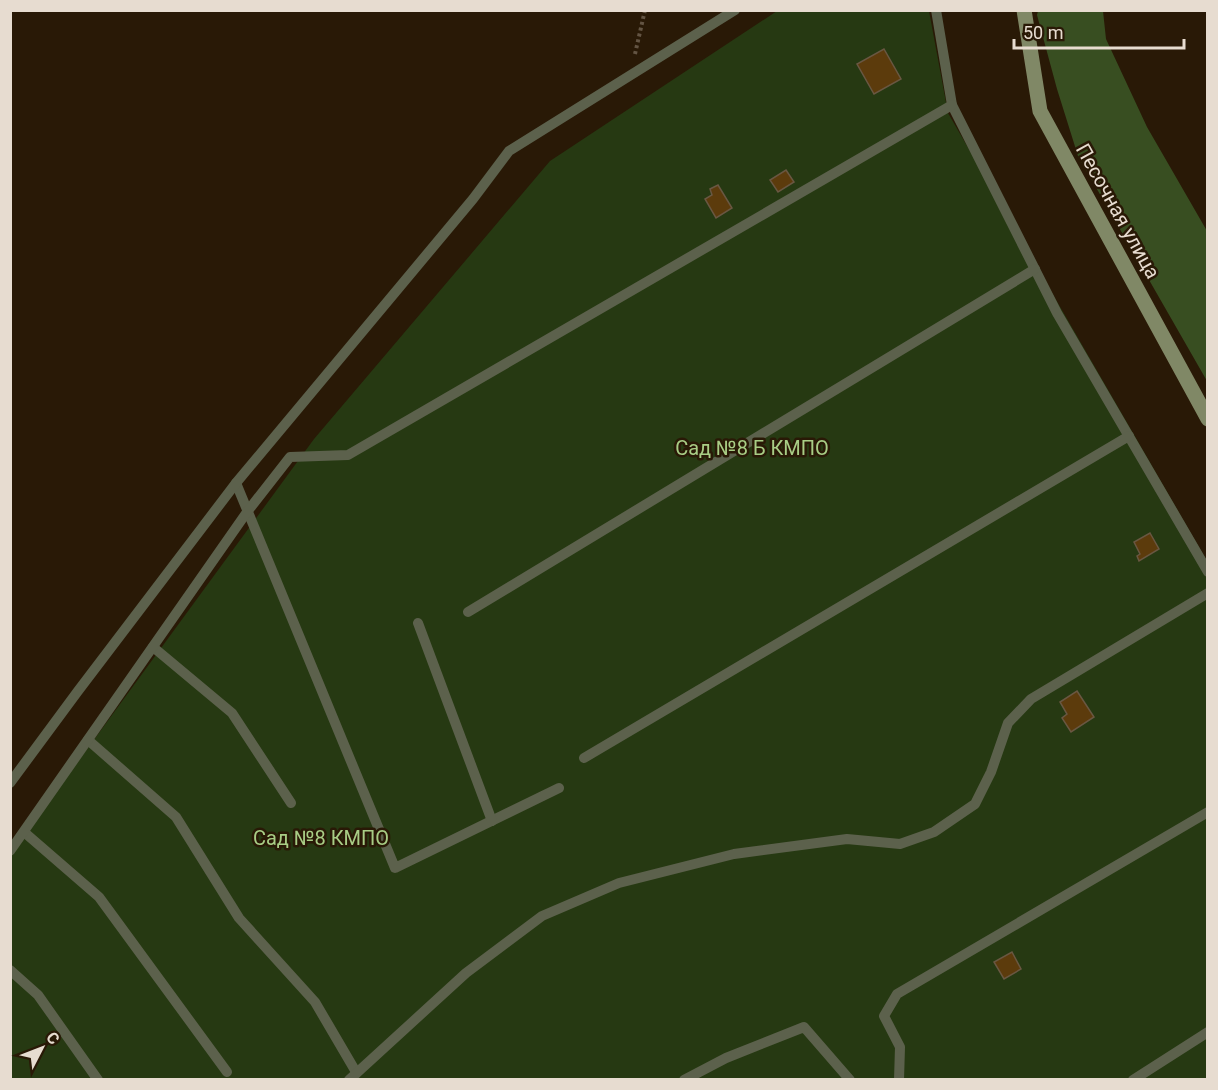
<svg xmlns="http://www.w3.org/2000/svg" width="1218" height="1090" font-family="Roboto,sans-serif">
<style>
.green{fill:#263912}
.forest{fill:#384e21}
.building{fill:#5c3b0c;stroke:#695742;stroke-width:1.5}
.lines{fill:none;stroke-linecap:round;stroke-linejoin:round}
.path{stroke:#635443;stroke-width:4;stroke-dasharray:3 3;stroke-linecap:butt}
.lane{stroke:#5c614c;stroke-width:10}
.secondary{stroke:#808866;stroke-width:15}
.labels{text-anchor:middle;stroke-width:5;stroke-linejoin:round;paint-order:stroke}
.street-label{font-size:20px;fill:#e7dcd0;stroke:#291906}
.park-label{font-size:20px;fill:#a8cd85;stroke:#291906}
</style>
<rect width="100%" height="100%" fill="#291906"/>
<polygon class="green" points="777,11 929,11 948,113 1207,561 1207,1079 11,1080 11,853 314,439 550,161"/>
<polygon class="forest" points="1038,11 1103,11 1106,39 1147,127 1207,231 1207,381 1078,156 1057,89 1037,15"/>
<g class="building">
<polygon points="884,49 901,79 874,94 857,64"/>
<polygon points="786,170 794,182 778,192 770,180"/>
<polygon points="718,185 732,208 716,218 705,199 712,195 710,189"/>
<polygon points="1150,533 1159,549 1139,561 1137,556 1140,554 1134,542"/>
<polygon points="1077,691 1094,717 1071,732 1062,718 1067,714 1060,702"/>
<polygon points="1012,952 1021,969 1004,979 994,962"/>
</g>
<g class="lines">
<polyline class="path" points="635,54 645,10"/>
<g class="lane">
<polyline points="936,10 952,105 1057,313 1208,572"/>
<polyline points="236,483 395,868 559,788"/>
<polyline points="468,612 1035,269"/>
<polyline points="418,623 492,821"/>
<polyline points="153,647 232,713 291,803"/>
<polyline points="88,740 176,817 239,918 315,1002 356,1072"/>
<polyline points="584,758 1129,436"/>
<polyline points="10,783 78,691 236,483 473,199 509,151 735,10"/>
<polyline points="24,832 99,897 227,1072"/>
<polyline points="10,851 247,512 290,457 348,455 952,105"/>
<polyline points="10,970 38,995 98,1080"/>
<polyline points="349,1080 466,973 542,916 619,883 734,854 847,839 900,844 934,832 975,804 991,772 1008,723 1031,699 1208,593"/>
<polyline points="684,1080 726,1058 804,1027 850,1080"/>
<polyline points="899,1080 900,1047 884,1016 897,994 1208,812"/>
<polyline points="1133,1080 1208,1032"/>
</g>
<polyline class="secondary" points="1024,10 1040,111 1208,419"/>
</g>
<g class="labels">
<g class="street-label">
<text transform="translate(1118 211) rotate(61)" y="7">Песочная улица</text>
</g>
<g class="park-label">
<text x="752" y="455">Сад №8 Б КМПО</text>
<text x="321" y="845">Сад №8 КМПО</text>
</g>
</g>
<rect width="1218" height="1090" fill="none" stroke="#e7dcd0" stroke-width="24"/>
<g transform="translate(42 1048) rotate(48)" stroke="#291906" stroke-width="4.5" paint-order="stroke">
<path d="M0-4.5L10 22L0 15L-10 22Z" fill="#e7dcd0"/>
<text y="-9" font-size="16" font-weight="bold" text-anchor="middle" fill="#e7dcd0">С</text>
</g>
<path d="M1014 39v9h170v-9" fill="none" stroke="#e7dcd0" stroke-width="3"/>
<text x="1023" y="39" font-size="18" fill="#e7dcd0" stroke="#291906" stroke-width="4.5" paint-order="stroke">50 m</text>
</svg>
